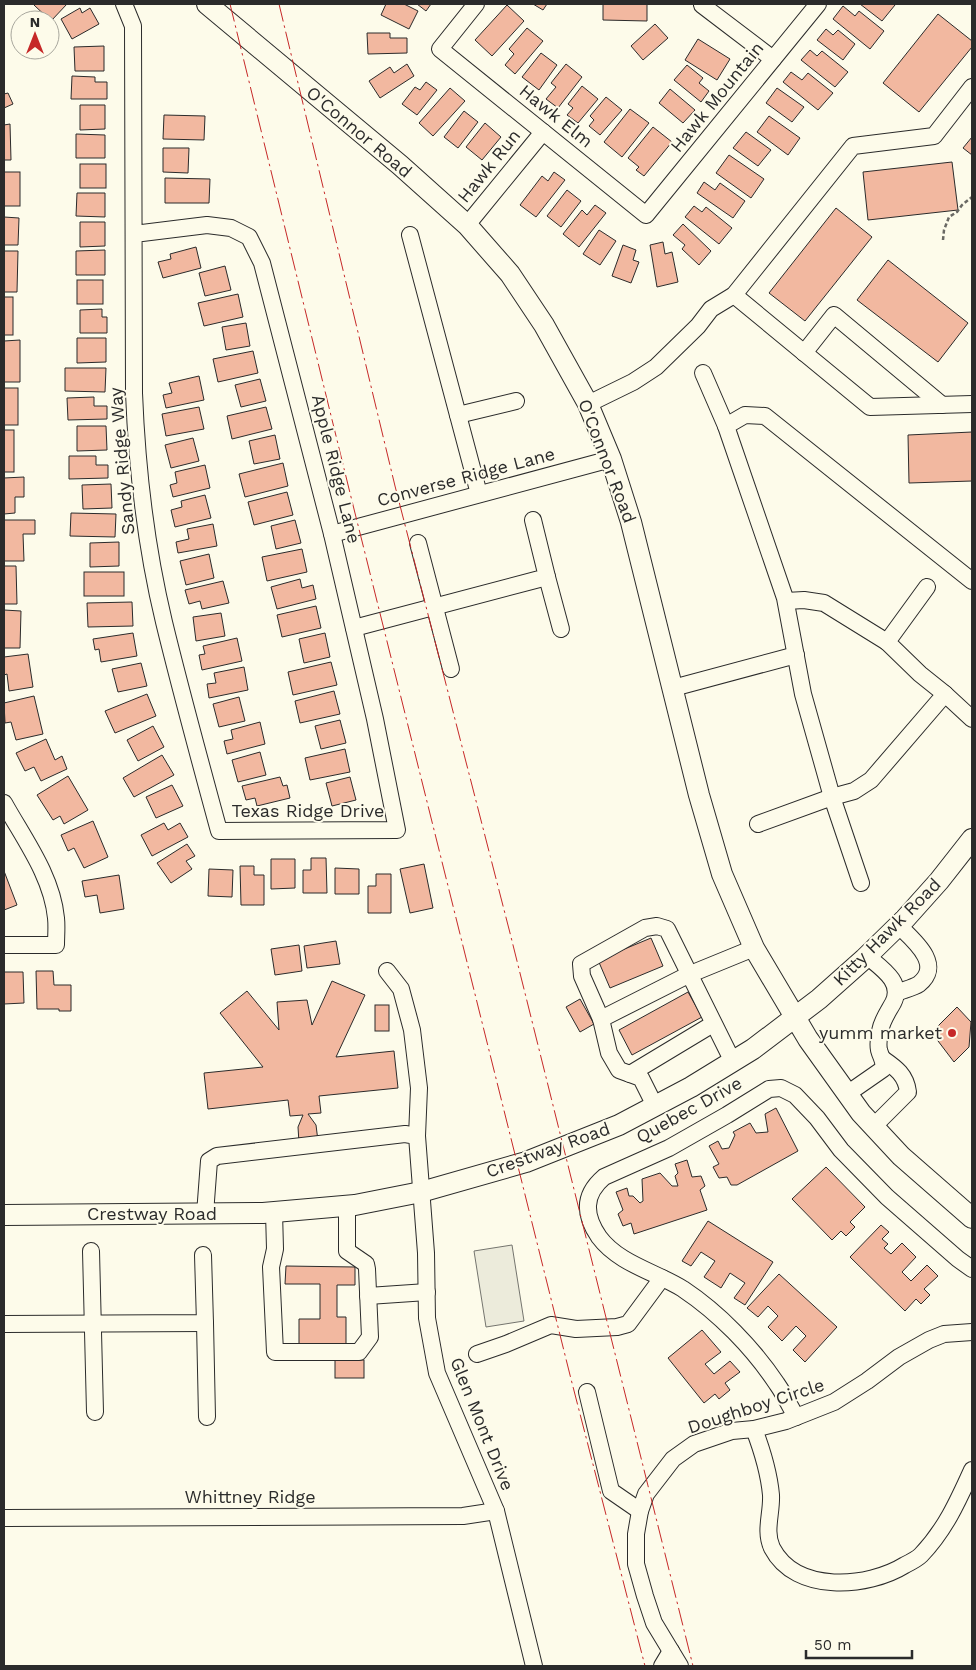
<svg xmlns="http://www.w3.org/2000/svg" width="976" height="1670" font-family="'Work Sans',sans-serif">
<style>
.green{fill:#ecebdb;stroke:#74746e}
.building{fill:#f2b8a0;stroke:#2b2b2b}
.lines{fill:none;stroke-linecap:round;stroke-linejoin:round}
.minor-casing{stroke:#2b2b2b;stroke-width:18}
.major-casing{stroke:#2b2b2b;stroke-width:22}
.path{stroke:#6a6964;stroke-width:2.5;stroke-dasharray:4 2.5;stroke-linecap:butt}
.minor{stroke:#fdfbea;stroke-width:16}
.major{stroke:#fdfbea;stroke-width:20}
.power{stroke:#c62828;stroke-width:1;stroke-dasharray:18 4 2.5 4;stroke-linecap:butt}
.poi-dot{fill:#c62828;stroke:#fdfbea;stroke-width:2}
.labels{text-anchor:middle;stroke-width:4;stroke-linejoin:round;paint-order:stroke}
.street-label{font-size:18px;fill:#2b2b2b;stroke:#fdfbea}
.poi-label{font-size:18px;fill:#2b2b2b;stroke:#fdfbea;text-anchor:end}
</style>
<rect width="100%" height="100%" fill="#fdfbea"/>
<polygon class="green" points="512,1245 524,1321 486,1327 474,1251"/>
<g class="building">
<polygon points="36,4 67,4 51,21 34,5"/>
<polygon points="386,4 404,4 418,11 409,29 381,15"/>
<polygon points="417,4 431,4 426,11"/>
<polygon points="533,4 547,4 543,10"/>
<polygon points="603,4 647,4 647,21 603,20"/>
<polygon points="860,4 894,4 895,5 882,21"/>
<polygon points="507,5 524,21 492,56 475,40"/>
<polygon points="843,6 855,16 859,11 884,31 870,49 833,19"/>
<polygon points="80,8 82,13 90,8 99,24 72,39 61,19"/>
<polygon points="938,14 972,41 972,47 919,112 883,83"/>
<polygon points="655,24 668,38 643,60 631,46"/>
<polygon points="527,28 543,41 515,74 505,65 514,54 509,49"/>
<polygon points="826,29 833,35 838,30 855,44 843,60 817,40"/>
<polygon points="367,33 390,33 390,38 407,38 407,53 368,54"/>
<polygon points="698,39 730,59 717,80 685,60"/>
<polygon points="104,46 104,71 75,71 74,47"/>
<polygon points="810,50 817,56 822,51 848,72 835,87 801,60"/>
<polygon points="541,53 557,65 539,90 522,77"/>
<polygon points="407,64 414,76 380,98 369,81 390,67 394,73"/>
<polygon points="566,64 582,77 558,108 546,99 556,87 551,83"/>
<polygon points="687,65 703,78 699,83 709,91 701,102 674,80"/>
<polygon points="791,72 802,80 808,73 833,93 818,110 783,82"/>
<polygon points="72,76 95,77 95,82 107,82 107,99 71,99"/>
<polygon points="426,82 437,90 417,115 402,104 415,87 420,90"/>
<polygon points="582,86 598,99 578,123 567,115 573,108 568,104"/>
<polygon points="450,88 465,101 433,136 419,123"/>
<polygon points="777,88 804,107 792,122 766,103"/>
<polygon points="670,89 695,110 683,123 659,103"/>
<polygon points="8,93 13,104 4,108 4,94"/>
<polygon points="606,97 622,110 600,135 589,126 594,120 590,116"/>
<polygon points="80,105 105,105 105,129 80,130"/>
<polygon points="630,109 649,123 622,157 604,142"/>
<polygon points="464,111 478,122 458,148 444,137"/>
<polygon points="164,115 205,116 204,140 163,139"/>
<polygon points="769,116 800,138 788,155 757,132"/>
<polygon points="485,123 501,137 482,160 466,147"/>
<polygon points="10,124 11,160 4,160 4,125"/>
<polygon points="653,127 672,142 644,176 636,170 639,167 628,158"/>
<polygon points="746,132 771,150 758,166 733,148"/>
<polygon points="76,134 105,135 105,158 76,158"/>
<polygon points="972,137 972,155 963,148"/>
<polygon points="163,148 189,148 188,173 163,172"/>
<polygon points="729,155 764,179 751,198 716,173"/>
<polygon points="952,162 958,210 868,220 863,172"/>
<rect x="80" y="164" width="26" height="24"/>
<rect x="4" y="172" width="16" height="34"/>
<polygon points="554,172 565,180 536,217 520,205 542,176 548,181"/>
<polygon points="165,178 210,179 209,203 165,203"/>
<polygon points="704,182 715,190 720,183 745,201 733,218 697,193"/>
<polygon points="567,190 581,201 561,227 547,216"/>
<polygon points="77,193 105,193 105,217 76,216"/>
<polygon points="595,205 606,213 579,247 563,234 582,210 587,215"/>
<polygon points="694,206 702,212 706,207 732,228 719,244 685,217"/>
<polygon points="836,208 872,237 805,321 769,293"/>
<polygon points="4,217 19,218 18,245 4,245"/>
<polygon points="80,222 105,222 105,246 80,247"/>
<polygon points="683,224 711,251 699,265 682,249 685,245 673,235"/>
<polygon points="599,230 616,241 600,265 583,254"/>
<polygon points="663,242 665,254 672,252 678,282 657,287 650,245"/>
<polygon points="623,245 636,250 633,260 639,262 631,283 612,276"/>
<polygon points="196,247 201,268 163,278 158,262 171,259 170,254"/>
<polygon points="105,250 105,275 76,275 76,251"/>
<polygon points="4,251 18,251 17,292 4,292"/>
<polygon points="888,260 968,323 938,362 857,300"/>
<polygon points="225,266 231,290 205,296 199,273"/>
<rect x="77" y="280" width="26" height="24"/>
<polygon points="238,294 243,317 204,326 198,303"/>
<rect x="4" y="297" width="9" height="38"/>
<polygon points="102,309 102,317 107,317 107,333 80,333 80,310"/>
<polygon points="246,323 250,346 226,350 222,327"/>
<polygon points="77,338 106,338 106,362 77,363"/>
<polygon points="20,340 20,382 4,382 4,341"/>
<polygon points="253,351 258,373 218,382 213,359"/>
<polygon points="65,368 106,368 105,392 65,391"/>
<polygon points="199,376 204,400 166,408 163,395 172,393 169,383"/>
<polygon points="260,379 266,401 241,407 235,385"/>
<rect x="4" y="388" width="14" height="37"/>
<polygon points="94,397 94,406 107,406 107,419 68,420 67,398"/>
<polygon points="199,407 204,429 166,436 162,414"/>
<polygon points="266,407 272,429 232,439 227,416"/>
<polygon points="77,426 106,426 107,450 77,451"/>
<rect x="4" y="430" width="10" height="42"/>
<polygon points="972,432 972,481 909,483 908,435"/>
<polygon points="275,435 280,459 254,464 249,441"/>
<polygon points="193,438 199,461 171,468 165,445"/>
<polygon points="69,456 96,456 96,465 108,465 108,478 69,479"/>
<polygon points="283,463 288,486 245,497 239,474"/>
<polygon points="205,465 210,488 173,497 170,485 177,483 175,472"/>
<polygon points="24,477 24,497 15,497 15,513 4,514 4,478"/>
<polygon points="111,484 112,508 83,509 82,485"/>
<polygon points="287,492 293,515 254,525 248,502"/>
<polygon points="205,495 211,518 175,527 171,510 182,507 181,501"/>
<polygon points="71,513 116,514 115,537 70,536"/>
<polygon points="4,520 35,520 35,534 23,534 24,561 4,561"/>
<polygon points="295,520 301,543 276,549 271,526"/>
<polygon points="213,524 217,546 178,553 176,542 189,539 187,529"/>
<polygon points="119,542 119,566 90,567 90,543"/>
<polygon points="302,549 307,572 267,581 262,557"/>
<polygon points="209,554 214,578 186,585 180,561"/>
<polygon points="4,566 16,566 17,604 4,604"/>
<rect x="84" y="572" width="40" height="24"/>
<polygon points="300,579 302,588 313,585 316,599 277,609 271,587"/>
<polygon points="223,581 229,603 202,609 200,601 189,604 185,590"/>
<polygon points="132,602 133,626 88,627 87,603"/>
<polygon points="316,606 321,628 282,637 277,615"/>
<polygon points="4,610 21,611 20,648 4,648"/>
<polygon points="221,613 225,636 196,641 193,617"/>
<polygon points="133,633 137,656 101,662 99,649 95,650 93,639"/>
<polygon points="325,633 330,657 304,663 299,639"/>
<polygon points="237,638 242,661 202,670 199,655 205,654 203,646"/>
<polygon points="28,654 33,687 9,691 7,674 4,675 4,657"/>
<polygon points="331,662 337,685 293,695 288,672"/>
<polygon points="141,663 147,686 118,692 112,669"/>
<polygon points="244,667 248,690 209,698 207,684 216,683 214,673"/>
<polygon points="334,691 340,714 300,723 295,701"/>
<polygon points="147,694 156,716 115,733 105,711"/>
<polygon points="34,696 43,734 16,740 11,722 5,723 4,703"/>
<polygon points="239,697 245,721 219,727 213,704"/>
<polygon points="340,720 346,743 321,749 315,726"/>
<polygon points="260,722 265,744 227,754 224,741 233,739 231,730"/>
<polygon points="153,726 164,747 138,761 127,740"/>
<polygon points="46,739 55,760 62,756 67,769 41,781 34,767 25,771 16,753"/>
<polygon points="345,749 350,772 310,780 305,758"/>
<polygon points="260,752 266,775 238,782 232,760"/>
<polygon points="162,755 174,775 134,797 123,778"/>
<polygon points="68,776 88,810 64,824 60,816 53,820 37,795"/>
<polygon points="280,777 283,786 287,785 290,798 257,806 255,798 246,800 242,786"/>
<polygon points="350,777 356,800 332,806 326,783"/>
<polygon points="172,785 183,806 156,818 146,797"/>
<polygon points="93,821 108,857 84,868 74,848 68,851 61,835"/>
<polygon points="164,823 168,830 180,823 188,837 152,856 141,835"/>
<polygon points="187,844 195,856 186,861 192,869 171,883 157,863"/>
<polygon points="311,858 326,858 327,893 303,893 303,870 311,870"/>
<polygon points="271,859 295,859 295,888 271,889"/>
<polygon points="424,864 433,908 410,913 400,869"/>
<polygon points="240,866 254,866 254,875 264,875 264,905 241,905"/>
<polygon points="335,868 359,869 359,894 335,894"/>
<polygon points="209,869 233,870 232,897 208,896"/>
<polygon points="4,871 17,905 4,910"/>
<polygon points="376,874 391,874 391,913 368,913 368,886 376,886"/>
<polygon points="119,875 124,909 100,913 97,895 85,897 82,881"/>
<polygon points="651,938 663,966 610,988 598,960"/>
<polygon points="336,941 340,964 307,968 304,946"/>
<polygon points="299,945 302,971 275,975 271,949"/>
<polygon points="36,971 53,971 54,985 71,985 71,1011 59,1011 59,1009 37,1009"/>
<polygon points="4,972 23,972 24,1003 4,1004"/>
<polygon points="332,981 365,995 336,1057 394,1051 398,1088 319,1096 321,1113 308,1114 316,1125 318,1141 299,1143 298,1127 303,1115 290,1116 288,1100 208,1109 204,1073 263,1067 220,1013 247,991 279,1030 277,1002 307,1000 312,1025"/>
<polygon points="688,992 702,1017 632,1055 619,1030"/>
<polygon points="580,999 594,1024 580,1032 566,1007"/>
<rect x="375" y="1005" width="14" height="26"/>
<polygon points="957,1007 971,1022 969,1047 954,1062 935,1037 935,1029"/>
<polygon points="776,1108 798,1151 737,1185 731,1185 727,1177 719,1178 713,1167 719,1164 709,1146 718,1141 722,1149 729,1148 735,1135 733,1132 750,1123 756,1133 768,1132 765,1114"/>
<polygon points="687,1160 692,1177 701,1176 705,1186 700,1190 707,1210 634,1234 631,1223 623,1226 618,1214 623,1210 616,1192 627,1188 629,1196 633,1196 640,1203 643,1201 642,1179 660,1173 672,1186 678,1186 675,1176 678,1173 675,1164"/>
<polygon points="826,1167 865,1207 850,1222 855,1227 846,1236 841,1231 832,1240 792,1199"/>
<polygon points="708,1221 773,1262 745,1305 734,1298 745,1283 730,1273 721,1288 704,1277 715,1261 701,1252 691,1266 682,1261"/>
<polygon points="881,1225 889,1232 882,1239 888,1244 884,1248 891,1254 902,1243 916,1257 902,1272 911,1281 927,1265 938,1276 924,1289 930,1295 921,1304 916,1299 905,1311 850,1257"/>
<polygon points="286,1266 355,1267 355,1285 337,1285 337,1317 346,1317 346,1345 299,1344 299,1319 320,1319 320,1284 285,1284"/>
<polygon points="779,1274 837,1327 805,1362 793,1350 806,1336 796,1326 782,1341 768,1327 778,1316 768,1306 758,1317 747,1308"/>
<polygon points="702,1330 721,1352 705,1364 714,1374 730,1361 740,1372 725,1383 730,1390 719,1399 715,1394 704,1403 668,1358"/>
<rect x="335" y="1360" width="29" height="18"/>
</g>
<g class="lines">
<g class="minor-casing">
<g id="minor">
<path d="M 124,4 L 133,26 L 134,393 C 137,469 146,547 164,622 C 181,692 200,761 219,831 L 397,830 L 375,719 L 332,534 L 262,263 L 249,237 L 231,228 L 207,225 L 134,234"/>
<polyline points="476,4 440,49 646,215 818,4"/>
<polyline points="702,5 773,59"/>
<polyline points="467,225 543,132"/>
<polyline points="410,235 479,494"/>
<polyline points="734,295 870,407 972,404"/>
<polyline points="804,353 834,315 942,405"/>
<polyline points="703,373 726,426"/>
<polyline points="588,404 633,382 656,367 698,326 711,309 734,295 853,146 934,136 972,87"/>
<polyline points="458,415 516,401"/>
<polyline points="332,534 611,459"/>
<polyline points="418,543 451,669"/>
<polyline points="547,577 561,629"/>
<polyline points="927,587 887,642 920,674 945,694 871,780 854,791 832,797 803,694 785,598 726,426 745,415 765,416 972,581"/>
<polyline points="786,601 804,600 824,603 887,642"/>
<polyline points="354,628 547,577 533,520"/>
<polyline points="673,688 796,655"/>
<polyline points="945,694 972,719"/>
<path d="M 4,803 C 24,839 52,876 56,918 C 57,927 56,936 56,945 L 4,945"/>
<polyline points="758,824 832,797 861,883"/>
<polyline points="387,971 401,989 412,1030 419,1088 417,1136"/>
<path d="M 896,993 C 903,990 913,988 919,984 C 944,964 912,939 898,925"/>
<polyline points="601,1019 582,976 581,964 645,928 657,926 667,929 733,1062"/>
<polyline points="630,1074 713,1024"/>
<path d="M 847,1094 L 883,1069 C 885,1061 881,1058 879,1050 C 878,1045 879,1036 880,1031 C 882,1020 888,1012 893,1003 C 904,982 881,968 867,956"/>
<polyline points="655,1106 641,1078 619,1070 609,1053 601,1019 688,975 754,948"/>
<path d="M 873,1127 L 908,1092 C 906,1075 896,1068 883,1059"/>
<polyline points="274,1212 275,1249 271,1267 275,1352 359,1352 370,1337 367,1269 366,1264 347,1251 347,1206"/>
<polyline points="205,1214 209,1161 217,1156 405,1134 417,1136 426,1253 427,1318 437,1373 496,1511 534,1666"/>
<polyline points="91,1251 95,1412"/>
<polyline points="368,1296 427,1292"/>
<polyline points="205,1323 207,1417"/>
<polyline points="4,1324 205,1323 203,1255"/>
<polyline points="477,1354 506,1344 551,1325 576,1329 617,1327 628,1324 662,1278"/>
<polyline points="587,1392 611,1491 640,1511"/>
<path d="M 796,1417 C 790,1406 784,1394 777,1384 C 753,1348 719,1313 683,1289 C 656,1272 619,1264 599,1237 C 584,1215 583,1195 604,1177 L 669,1148 L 727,1115 L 769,1089 L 781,1088 L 795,1095 L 817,1118 L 841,1150 L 887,1197 L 958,1259 L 972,1269"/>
<path d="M 754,1429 C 762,1450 769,1473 771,1495 C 772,1513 764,1531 772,1548 C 796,1594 868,1588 905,1565 C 911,1562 917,1559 921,1555 C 945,1530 958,1501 972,1470"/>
<polyline points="4,1518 463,1516 496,1511"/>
<polyline points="662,1666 671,1651"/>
<polyline points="680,1666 654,1623 645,1596 636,1564 636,1534 640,1511 646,1494 673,1459 694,1444 732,1431 754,1429 786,1421 834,1402 867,1381 899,1357 929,1340 944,1334 972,1332"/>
</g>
</g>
<g class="major-casing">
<g id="major">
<polyline points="207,4 400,165 467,225 510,274 544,325 588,404 611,459 631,522 699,795 722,874 754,948 808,1039 861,1113 901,1156 972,1218"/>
<polyline points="4,1215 263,1213 355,1205 421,1192 526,1162 619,1125 691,1087 753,1049 819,999 864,959 905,919 939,881 972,839"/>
</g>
</g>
<polyline class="path" points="943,240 944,230 949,217 957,212 962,205 972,197"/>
<use href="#minor" class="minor"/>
<use href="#major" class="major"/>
<g class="power">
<polyline points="230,4 351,497 571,1379 645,1666"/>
<polyline points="279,4 395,486 510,933 693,1666"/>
</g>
</g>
<circle class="poi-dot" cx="952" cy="1033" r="5"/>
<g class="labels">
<g class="street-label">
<text transform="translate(717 97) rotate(-51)" y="6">Hawk Mountain</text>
<text transform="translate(556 116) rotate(39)" y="6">Hawk Elm</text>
<text transform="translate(359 132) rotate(40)" y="6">O'Connor Road</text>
<text transform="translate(489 166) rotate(-51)" y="6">Hawk Run</text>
<text transform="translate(122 461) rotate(-95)" y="6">Sandy Ridge Way</text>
<text transform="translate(607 461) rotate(69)" y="6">O'Connor Road</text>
<text transform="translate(336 469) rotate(76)" y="6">Apple Ridge Lane</text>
<text transform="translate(466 477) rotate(-15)" y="6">Converse Ridge Lane</text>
<text x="308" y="817">Texas Ridge Drive</text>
<text transform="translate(887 932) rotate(-45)" y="6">Kitty Hawk Road</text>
<text transform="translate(689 1110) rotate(-29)" y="6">Quebec Drive</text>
<text transform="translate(548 1150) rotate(-20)" y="6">Crestway Road</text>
<text x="152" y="1220">Crestway Road</text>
<text transform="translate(756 1406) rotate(-18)" y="6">Doughboy Circle</text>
<text transform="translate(482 1424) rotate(68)" y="6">Glen Mont Drive</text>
<text x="250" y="1503">Whittney Ridge</text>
</g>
<g class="poi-label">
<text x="942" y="1039">yumm market</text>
</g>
</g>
<rect width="976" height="1670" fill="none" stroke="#2b2b2b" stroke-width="10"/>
<g transform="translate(35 35)"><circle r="24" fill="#fdfbea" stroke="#a9a89e"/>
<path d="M0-4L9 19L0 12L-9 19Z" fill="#c62828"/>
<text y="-8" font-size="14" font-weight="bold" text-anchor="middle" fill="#2b2b2b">N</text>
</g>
<path d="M806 1650v8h106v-8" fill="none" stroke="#2b2b2b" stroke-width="2.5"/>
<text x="814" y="1650" font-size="15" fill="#2b2b2b" stroke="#fdfbea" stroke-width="4" paint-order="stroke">50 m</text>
</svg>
